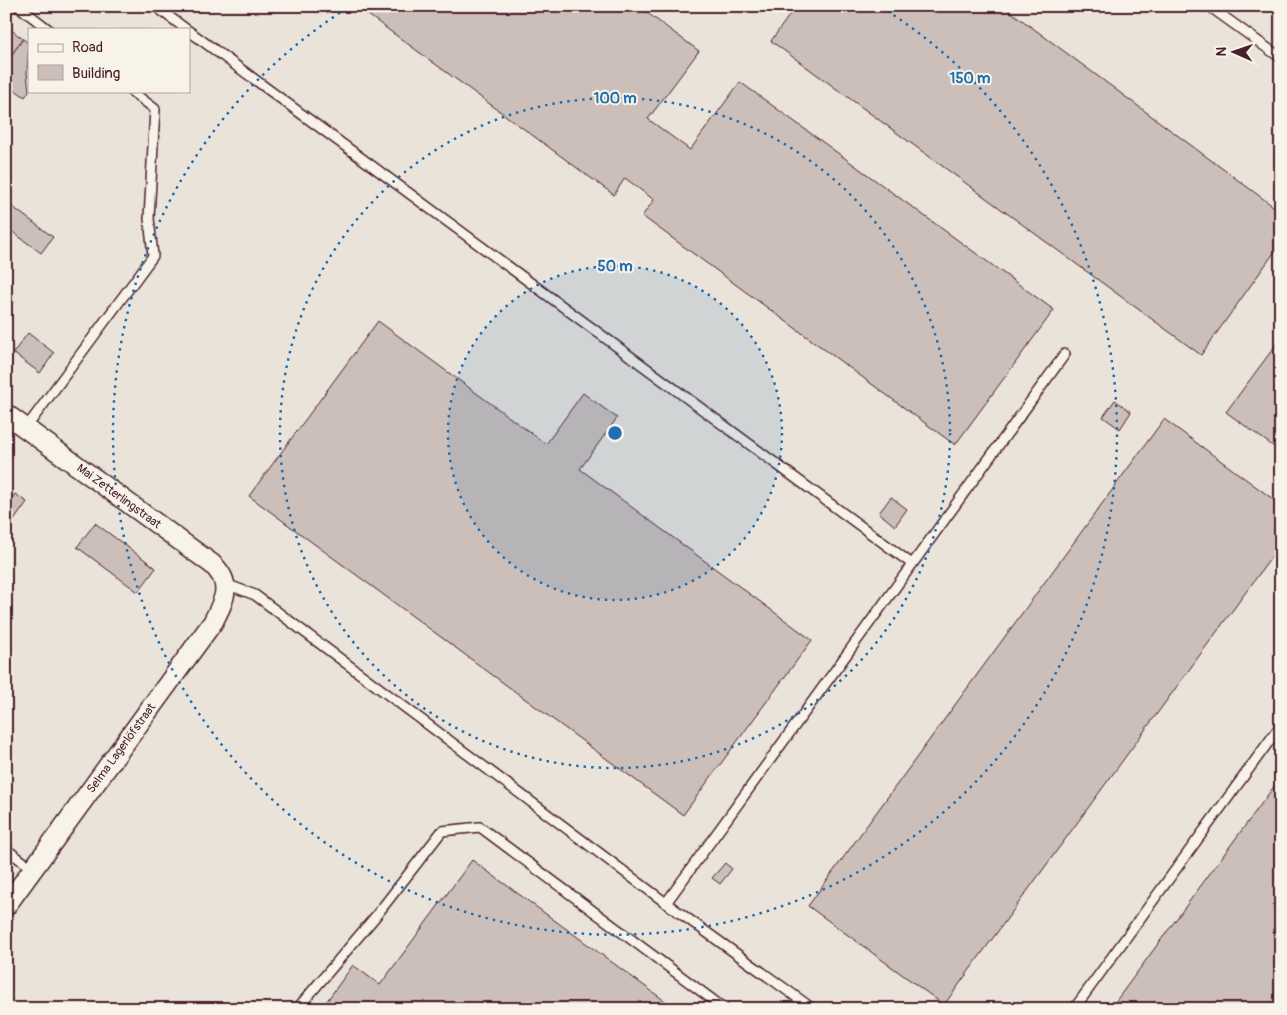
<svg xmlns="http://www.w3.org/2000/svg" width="1287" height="1015" font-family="Pangolin,sans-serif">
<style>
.built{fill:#eae3da;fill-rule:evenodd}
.building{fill:#ccbfb9;stroke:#4a1f2b}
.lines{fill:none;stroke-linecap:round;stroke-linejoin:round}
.lane-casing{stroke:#4a1f2b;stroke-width:12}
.street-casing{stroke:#4a1f2b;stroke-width:22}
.lane{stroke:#f7f3e8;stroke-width:9}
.street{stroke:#f7f3e8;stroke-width:19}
.ring{fill:none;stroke:#1f6fb2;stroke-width:2.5;stroke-dasharray:2.5 5}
.labels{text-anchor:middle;stroke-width:4;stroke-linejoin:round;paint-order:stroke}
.street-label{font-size:12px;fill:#4a1f2b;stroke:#f7f3e8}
.centre{fill:#1f6fb2;stroke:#f7f3e8;stroke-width:2.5}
.ring-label{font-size:15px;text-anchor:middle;font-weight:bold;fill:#1f6fb2;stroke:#f7f3e8;stroke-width:4;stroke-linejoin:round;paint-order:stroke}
</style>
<rect width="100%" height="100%" fill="#f7f3e8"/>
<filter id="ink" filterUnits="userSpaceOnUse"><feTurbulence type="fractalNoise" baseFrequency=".02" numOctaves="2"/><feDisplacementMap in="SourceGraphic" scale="10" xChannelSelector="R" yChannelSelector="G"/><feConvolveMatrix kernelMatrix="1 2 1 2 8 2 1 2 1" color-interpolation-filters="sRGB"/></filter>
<g filter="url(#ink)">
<path class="built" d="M 6,6 L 1281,6 L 1281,1009 L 6,1009 ZM 29,29 L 189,29 L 189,91 L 29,91 Z"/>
<g class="building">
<polygon points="356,6 638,6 699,51 648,119 690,150 740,82 1054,310 955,445 642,216 654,200 625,178 614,195"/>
<polygon points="796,6 1003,6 1281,212 1281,243 1201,355 771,41"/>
<polygon points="10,29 23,39 10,57 6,55 6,33"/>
<polygon points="23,39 29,44 27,73 29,91 25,97 15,90 6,101 6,55 10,57"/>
<polygon points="6,202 53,237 41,253 6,227"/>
<polygon points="378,321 546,444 583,393 617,418 580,469 812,640 683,815 249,496"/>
<polygon points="28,333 54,353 40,373 13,353"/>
<polygon points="1281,338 1281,452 1226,412"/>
<polygon points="1115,400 1131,412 1120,429 1103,417"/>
<polygon points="1164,419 1281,505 1281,544 944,1005 808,906"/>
<polygon points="15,494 27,502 10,526 6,523 6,505"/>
<polygon points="891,497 907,509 895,526 879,513"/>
<polygon points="95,523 156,568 138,592 77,547"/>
<polygon points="1281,777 1281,1009 1110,1009"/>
<polygon points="472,860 676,1009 321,1009 353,965 380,985"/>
<polygon points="725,863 732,869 720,884 712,878"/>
</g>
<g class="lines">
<g class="lane-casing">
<g id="lane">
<polyline points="18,6 48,29"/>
<polyline points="155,6 186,29"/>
<polyline points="1209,6 1281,58"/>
<polyline points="189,31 912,564"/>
<polyline points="26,428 153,256 149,218 155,109 131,91"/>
<polyline points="226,584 255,595 666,903 813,1009"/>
<polyline points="6,849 33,869"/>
<polyline points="666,903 1065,354"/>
<polyline points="297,1009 375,917 442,831 480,827 725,1009"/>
<polyline points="1074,1009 1281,725"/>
</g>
</g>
<g class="street-casing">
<path id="street" d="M 6,414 L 212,564 C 233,583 225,599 213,622 L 6,906"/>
</g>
<use href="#lane" class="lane"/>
<use href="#street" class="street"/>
</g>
</g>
<circle cx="615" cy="433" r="167" fill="#1f6fb2" fill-opacity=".12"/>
<g class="ring">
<circle cx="615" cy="433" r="167"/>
<circle cx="615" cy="433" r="335"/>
<path d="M881 7A502 502 0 1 1 349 7"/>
</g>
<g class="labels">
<g class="street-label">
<text transform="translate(119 496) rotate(36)" y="4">Mai Zetterlingstraat</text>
<text transform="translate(121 748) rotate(-54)" y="4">Selma Lagerlöfstraat</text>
</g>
</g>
<circle cx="615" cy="433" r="8" class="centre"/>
<g class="ring-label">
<text x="970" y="83">150 m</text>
<text x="615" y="103">100 m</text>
<text x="615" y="271">50 m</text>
</g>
<rect width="1287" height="1015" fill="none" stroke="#f7f3e8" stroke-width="25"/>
<rect x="12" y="12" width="1262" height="990" fill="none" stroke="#4a1f2b" stroke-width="2" filter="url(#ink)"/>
<rect x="28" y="28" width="162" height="65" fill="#f7f3e8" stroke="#b29e9c"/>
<rect x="38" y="44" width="25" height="8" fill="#f7f3e8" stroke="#b29e9c"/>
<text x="72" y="52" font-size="15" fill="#4a1f2b">Road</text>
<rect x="38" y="65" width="25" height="15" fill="#ccbfb9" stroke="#b29e9c"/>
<text x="72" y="78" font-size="15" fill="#4a1f2b">Building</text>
<g transform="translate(1234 52) rotate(272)" stroke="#f7f3e8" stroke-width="4" paint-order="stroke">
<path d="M0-4L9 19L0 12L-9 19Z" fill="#4a1f2b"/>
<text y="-8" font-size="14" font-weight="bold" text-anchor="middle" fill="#4a1f2b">N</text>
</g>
</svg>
